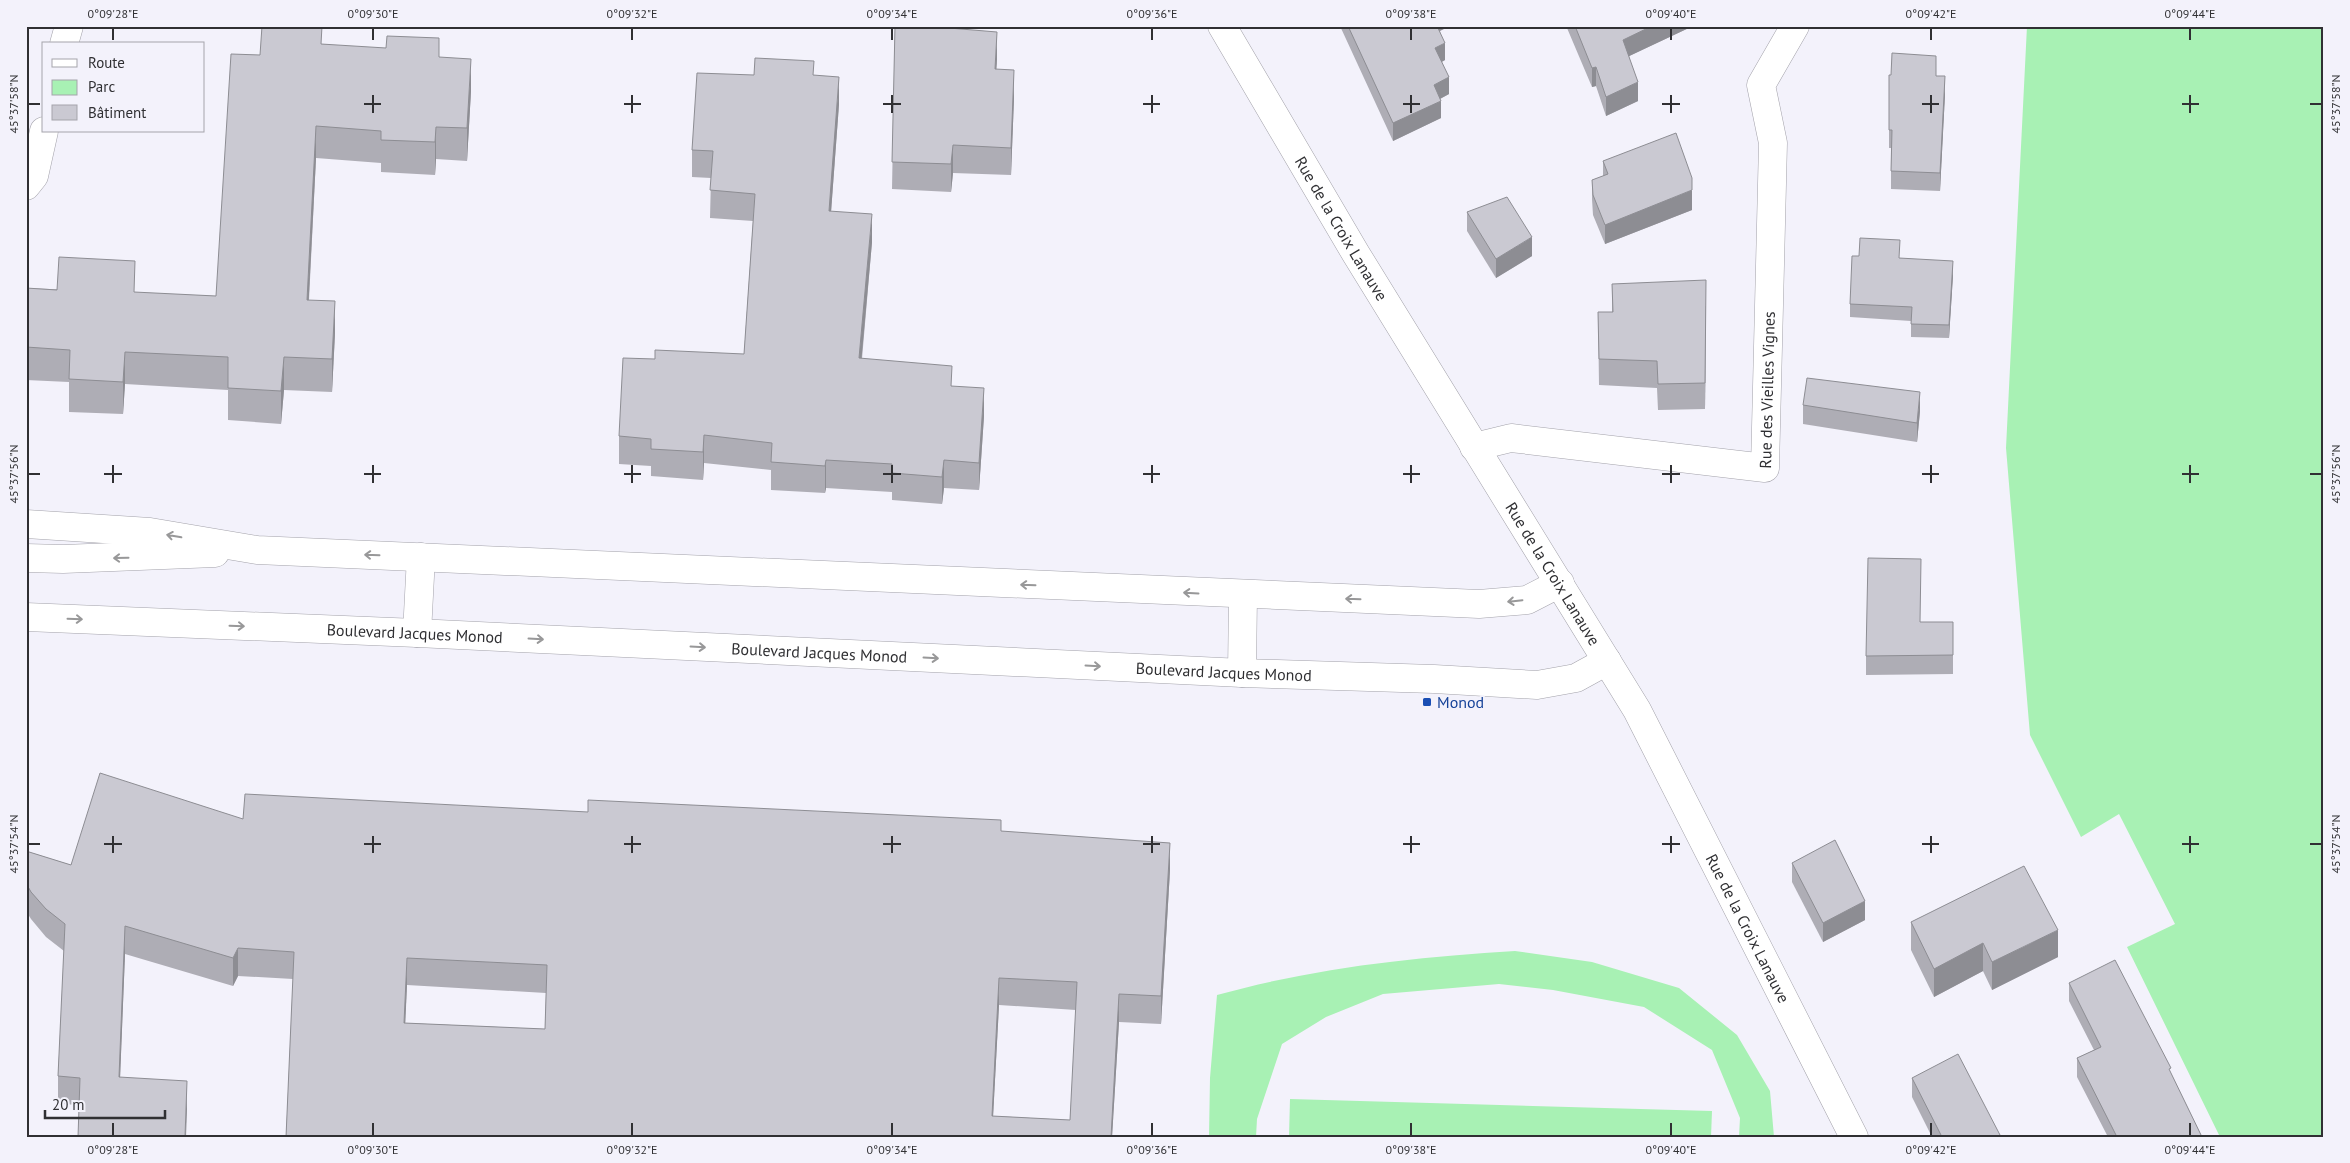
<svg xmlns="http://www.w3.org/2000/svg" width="2350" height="1163" font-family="'PT Sans',sans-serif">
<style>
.green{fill:#a8f1b4}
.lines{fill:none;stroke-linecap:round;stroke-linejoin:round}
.minor-casing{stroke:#a3a2aa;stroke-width:29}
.minor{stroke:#fff;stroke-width:28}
.wall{fill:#aeadb5;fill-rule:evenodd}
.shaded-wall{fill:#8d8d93}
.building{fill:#cac9d2;stroke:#8d8d93;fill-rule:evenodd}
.oneway{stroke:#989899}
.ticks{fill:none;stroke:#303033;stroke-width:2}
.transit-dot{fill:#1a4fb4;stroke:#f3f2fb;stroke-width:2}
.labels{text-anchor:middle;stroke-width:4;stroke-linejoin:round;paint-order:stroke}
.street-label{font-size:16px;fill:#303033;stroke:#f3f2fb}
.transit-label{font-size:16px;fill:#164399;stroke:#f3f2fb;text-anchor:start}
.neatline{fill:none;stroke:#303033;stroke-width:2}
.ticks-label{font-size:12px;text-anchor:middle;fill:#303033}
</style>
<rect width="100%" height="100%" fill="#f3f2fb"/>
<g class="green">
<polygon points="2027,26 2324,26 2324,1137 2220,1137 2127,947 2175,924 2119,814 2081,837 2030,735 2006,448"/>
<path d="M 1515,951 L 1592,962 L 1679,988 L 1737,1035 L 1770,1091 L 1774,1137 L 1739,1137 L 1740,1118 L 1712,1050 L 1644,1007 L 1553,990 L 1499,984 L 1383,994 L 1326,1017 L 1282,1044 L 1257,1119 L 1256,1137 L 1209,1137 L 1210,1078 L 1217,995 C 1314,968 1415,957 1515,951 Z"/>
<polygon points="1290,1099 1712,1111 1711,1137 1289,1137"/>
</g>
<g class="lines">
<g class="minor-casing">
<g id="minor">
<path id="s1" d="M 1222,26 L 1356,254 L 1637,710 L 1854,1137"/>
<polyline points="64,44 69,26"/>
<polyline points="26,186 34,176 44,131"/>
<path id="s2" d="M 1474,447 L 1511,438 L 1765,468 L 1773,143 L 1761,85 L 1795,26"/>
<polyline points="26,524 150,532 257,550 1479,604 1527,600 1560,583"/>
<polyline points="26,558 63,559 215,553"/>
<path id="s3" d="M 26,617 L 417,633 L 1242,673 L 1434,679 L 1537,685 L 1576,678 L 1607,661"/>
<polyline points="417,633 421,557"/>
<polyline points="1242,673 1243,595"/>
</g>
</g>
<use href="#minor" class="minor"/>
</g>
<g class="wall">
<polygon points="895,26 939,26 939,27 997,59 996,69 1014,98 1011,175 953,173 951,192 892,189"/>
<polygon points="1340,26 1450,26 1440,31 1445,60 1442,62 1449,94 1440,99 1441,118 1393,141"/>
<polygon points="1567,26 1693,26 1629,56 1638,101 1606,116 1596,86 1592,87 1567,28"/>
<polygon points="322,44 439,57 471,91 467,161 436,159 435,175 381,172 381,163 316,158 309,300 335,333 332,392 284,390 281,424 228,420 228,390 125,384 123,414 69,412 69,382 26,380 26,288 216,296 260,55"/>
<polygon points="754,75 814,75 839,104 831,212 872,242 862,359 952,386 984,416 979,490 944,488 942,504 892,500 892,492 826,488 825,493 771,490 771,470 704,463 703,480 651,476 651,466 619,464 619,436 655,359 744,354 753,221 710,218 711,178 692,177 692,150"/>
<polygon points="1889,75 1936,76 1945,94 1940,191 1891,189 1891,148 1889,148"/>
<polygon points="1603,161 1692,210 1605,244 1593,215 1592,199 1592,180 1603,176"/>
<polygon points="1467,212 1532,256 1496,278 1467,231"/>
<polygon points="1900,258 1953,275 1949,338 1911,337 1911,321 1850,317 1850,304"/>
<polygon points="1612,284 1706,306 1705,409 1658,410 1657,388 1599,385 1598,312 1612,312"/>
<polygon points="1803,405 1920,411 1917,442 1803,424"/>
<polygon points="1920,622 1953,622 1953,674 1866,675 1866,656"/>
<path d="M 588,812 L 1001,831 L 1170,870 L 1161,1024 L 1119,1022 L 1112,1137 L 286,1137 L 293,979 L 238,976 L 233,986 L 125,954 L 120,1077 L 187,1109 L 58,1104 L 58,1076 L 64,951 L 46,937 L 31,919 L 26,911 L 26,851 L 71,865 L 243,819 ZM 407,985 L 546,993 L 545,1029 L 405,1023 ZM 999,1005 L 1076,1010 L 1070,1120 L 993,1116 Z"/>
<polygon points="1792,863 1865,920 1823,942 1792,882"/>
<polygon points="1911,922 2058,957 1992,990 1983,971 1934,997 1911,950"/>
<polygon points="2069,983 2171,1074 2202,1137 2108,1137 2077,1077 2077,1058 2094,1050 2069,1001"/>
<polygon points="1912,1078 2000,1137 1932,1137 1912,1097"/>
</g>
<g class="shaded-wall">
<polygon points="1433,26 1450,26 1433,34"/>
<polygon points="1652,26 1693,26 1623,59 1623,40"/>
<polygon points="997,32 997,59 995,97 995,69"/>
<polygon points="1445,43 1445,60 1435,65 1435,48"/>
<polygon points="471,59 471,91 467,161 467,128"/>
<polygon points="1596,67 1596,86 1592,87 1592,68"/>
<polygon points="1014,70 1014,98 1011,175 1011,148"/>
<polygon points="1945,76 1945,94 1940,191 1940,173"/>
<polygon points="839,77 839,104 829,239 829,211"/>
<polygon points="1449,77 1449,94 1434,102 1434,85"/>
<polygon points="1638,82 1638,101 1606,116 1606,97"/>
<polygon points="1441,101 1441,118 1393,141 1393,123"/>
<polygon points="316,126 316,158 307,332 307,300"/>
<polygon points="436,127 436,159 435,175 435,142"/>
<polygon points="953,145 953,173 951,192 951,164"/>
<polygon points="1692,190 1692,210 1605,244 1605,225"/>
<polygon points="872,214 872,242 859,386 859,358"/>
<polygon points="1532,237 1532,256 1496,278 1496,259"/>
<polygon points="1953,261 1953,275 1949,338 1949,325"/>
<polygon points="1706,280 1706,306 1705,409 1705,383"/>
<polygon points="335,301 335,333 332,392 332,359"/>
<polygon points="125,352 125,384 123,414 123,382"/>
<polygon points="284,357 284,390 281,424 281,391"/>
<polygon points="984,388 984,416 979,490 979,463"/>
<polygon points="1920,392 1920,411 1917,442 1917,423"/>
<polygon points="704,435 704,463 703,480 703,452"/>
<polygon points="826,460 826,488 825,493 825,466"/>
<polygon points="944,460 944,488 942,504 942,477"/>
<polygon points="1170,843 1170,870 1161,1024 1161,996"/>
<polygon points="1865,901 1865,920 1823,942 1823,923"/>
<polygon points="125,926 125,954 119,1105 119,1077"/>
<polygon points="2058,930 2058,957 1992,990 1992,962"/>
<polygon points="1983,943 1983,971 1934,997 1934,969"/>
<polygon points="238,948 238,976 233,986 233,958"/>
<polygon points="407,958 407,985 404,1051 404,1023"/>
<polygon points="999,978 999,1005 992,1137 992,1116"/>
<polygon points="1119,994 1119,1022 1112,1137 1111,1137"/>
<polygon points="187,1081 187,1109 186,1137 185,1137"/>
</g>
<g class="building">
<polygon points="262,26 322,26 321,44 386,48 387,36 439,38 439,57 471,59 467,128 436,127 435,142 381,140 381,131 316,126 307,300 335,301 332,359 284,357 281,391 228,388 228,357 125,352 123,382 69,379 70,350 26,347 26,288 57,290 59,257 135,261 134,292 216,296 231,54 260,55"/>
<polygon points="895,26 937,26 937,27 997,32 995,69 1014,70 1011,148 953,145 951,164 892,162"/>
<polygon points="1348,26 1437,26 1445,43 1435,48 1449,77 1434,85 1441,101 1393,123"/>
<polygon points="1575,26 1652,26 1623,40 1638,82 1606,97 1596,67 1592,68"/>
<polygon points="1892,53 1936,56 1936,76 1945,76 1940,173 1891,171 1892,130 1889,130 1889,75 1891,75"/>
<polygon points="755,58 814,61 813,75 839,77 829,211 872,214 859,358 952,366 951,386 984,388 979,463 944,460 942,477 892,473 892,464 826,460 825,466 771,462 772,443 704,435 703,452 651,449 651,439 619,436 623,358 655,359 655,350 744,354 755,194 710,190 713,151 692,150 697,73 754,75"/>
<polygon points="1676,133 1692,178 1692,190 1605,225 1593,195 1592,180 1608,174 1603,161"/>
<polygon points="1507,197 1532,237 1496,259 1467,212"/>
<polygon points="1860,238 1900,240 1899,258 1953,261 1949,325 1911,324 1912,307 1850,304 1852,256 1859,256"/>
<polygon points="1706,280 1705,383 1658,384 1657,361 1599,359 1598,312 1613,312 1612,284"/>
<polygon points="1807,378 1920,392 1917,423 1803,405"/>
<polygon points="1868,558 1921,559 1920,622 1953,622 1953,655 1866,656"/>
<path d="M 100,773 L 243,819 L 245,794 L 588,812 L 588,800 L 1001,820 L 1001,831 L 1170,843 L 1161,996 L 1119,994 L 1111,1137 L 286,1137 L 294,952 L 238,948 L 233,958 L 125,926 L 119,1077 L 187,1081 L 185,1137 L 78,1137 L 80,1078 L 58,1076 L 65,924 L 46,909 L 31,892 L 26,883 L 26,851 L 71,865 ZM 407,958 L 547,965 L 545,1029 L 404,1023 ZM 999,978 L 1077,982 L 1070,1120 L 992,1116 Z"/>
<polygon points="1835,840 1865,901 1823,923 1792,863"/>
<polygon points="2024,866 2058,930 1992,962 1983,943 1934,969 1911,922"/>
<polygon points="2115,960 2171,1068 2169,1069 2202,1137 2117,1137 2077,1058 2101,1047 2069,983"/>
<polygon points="1958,1054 2000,1135 1996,1137 1942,1137 1912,1078"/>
</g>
<defs><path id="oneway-shaft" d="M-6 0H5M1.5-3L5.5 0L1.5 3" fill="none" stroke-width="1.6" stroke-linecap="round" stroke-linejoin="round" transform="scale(1.25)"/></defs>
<g class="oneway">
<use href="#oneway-shaft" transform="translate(174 536) rotate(-170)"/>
<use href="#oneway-shaft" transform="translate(372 555) rotate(-178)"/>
<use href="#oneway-shaft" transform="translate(121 558) rotate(179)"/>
<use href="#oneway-shaft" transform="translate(1028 585) rotate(-178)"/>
<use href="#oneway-shaft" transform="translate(1191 593) rotate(-177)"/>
<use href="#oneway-shaft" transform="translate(1353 599) rotate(-178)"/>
<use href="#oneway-shaft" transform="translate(1515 601) rotate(174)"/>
<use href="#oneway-shaft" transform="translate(75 619) rotate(2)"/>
<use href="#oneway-shaft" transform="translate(237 626) rotate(2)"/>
<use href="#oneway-shaft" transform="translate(536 639) rotate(3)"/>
<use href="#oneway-shaft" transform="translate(698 647) rotate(3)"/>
<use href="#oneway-shaft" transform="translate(931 658) rotate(3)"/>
<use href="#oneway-shaft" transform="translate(1093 666) rotate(3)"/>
</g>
<path class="ticks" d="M 113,28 L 113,40M 373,28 L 373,40M 632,28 L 632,40M 892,28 L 892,40M 1152,28 L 1152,40M 1411,28 L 1411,40M 1671,28 L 1671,40M 1931,28 L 1931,40M 2190,28 L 2190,40M 373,95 L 373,113M 632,95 L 632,113M 892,95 L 892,113M 1152,95 L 1152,113M 1411,95 L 1411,113M 1671,95 L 1671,113M 1931,95 L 1931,113M 2190,95 L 2190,113M 28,104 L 40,104M 364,104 L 381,104M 624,104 L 641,104M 883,104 L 901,104M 1143,104 L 1160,104M 1403,104 L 1420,104M 1662,104 L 1680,104M 1922,104 L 1939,104M 2182,104 L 2199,104M 2310,104 L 2322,104M 113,465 L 113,483M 373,465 L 373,483M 632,465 L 632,483M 892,465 L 892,483M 1152,465 L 1152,483M 1411,465 L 1411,483M 1671,465 L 1671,483M 1931,465 L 1931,483M 2190,465 L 2190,483M 28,474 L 40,474M 104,474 L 122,474M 364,474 L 381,474M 624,474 L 641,474M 883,474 L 901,474M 1143,474 L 1160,474M 1403,474 L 1420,474M 1662,474 L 1680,474M 1922,474 L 1939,474M 2182,474 L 2199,474M 2310,474 L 2322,474M 113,836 L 113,853M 373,836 L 373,853M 632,836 L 632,853M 892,836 L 892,853M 1152,836 L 1152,853M 1411,836 L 1411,853M 1671,836 L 1671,853M 1931,836 L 1931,853M 2190,836 L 2190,853M 28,844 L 40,844M 104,844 L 122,844M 364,844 L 381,844M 624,844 L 641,844M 883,844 L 901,844M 1143,844 L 1160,844M 1403,844 L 1420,844M 1662,844 L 1680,844M 1922,844 L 1939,844M 2182,844 L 2199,844M 2310,844 L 2322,844M 113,1123 L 113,1136M 373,1123 L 373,1136M 632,1123 L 632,1136M 892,1123 L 892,1136M 1152,1123 L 1152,1136M 1411,1123 L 1411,1136M 1671,1123 L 1671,1136M 1931,1123 L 1931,1136M 2190,1123 L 2190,1136"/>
<rect class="transit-dot" x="1422" y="697" width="10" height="10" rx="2.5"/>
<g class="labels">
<g class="street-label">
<text dy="6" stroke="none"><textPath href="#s1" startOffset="235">Rue de la Croix Lanauve</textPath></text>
<text dy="6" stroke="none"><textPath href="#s2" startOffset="372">Rue des Vieilles Vignes</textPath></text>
<text dy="6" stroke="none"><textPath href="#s1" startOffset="640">Rue de la Croix Lanauve</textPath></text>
<text dy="6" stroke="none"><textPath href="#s3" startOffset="389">Boulevard Jacques Monod</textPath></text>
<text dy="6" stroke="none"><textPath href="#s3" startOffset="794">Boulevard Jacques Monod</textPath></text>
<text dy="6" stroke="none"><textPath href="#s3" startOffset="1199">Boulevard Jacques Monod</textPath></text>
<text dy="6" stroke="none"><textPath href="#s1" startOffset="1045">Rue de la Croix Lanauve</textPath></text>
</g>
<g class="transit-label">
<text x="1437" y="708">Monod</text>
</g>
</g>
<rect width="2350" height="1163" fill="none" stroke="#f3f2fb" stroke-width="55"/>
<rect x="42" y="42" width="162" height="90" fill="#f3f2fb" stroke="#a5a4ab"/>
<rect x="52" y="59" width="25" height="8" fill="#ffffff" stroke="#a5a4ab"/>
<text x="88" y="68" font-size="15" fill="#303033">Route</text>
<rect x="52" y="80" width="25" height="15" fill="#a8f1b4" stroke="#a5a4ab"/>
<text x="88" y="92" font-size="15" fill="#303033">Parc</text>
<rect x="52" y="105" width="25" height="15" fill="#cac9d2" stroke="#a5a4ab"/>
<text x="88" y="118" font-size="15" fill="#303033">Bâtiment</text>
<path d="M45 1110v8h120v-8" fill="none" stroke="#303033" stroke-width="2.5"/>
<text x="52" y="1110" font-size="15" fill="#303033" stroke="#f3f2fb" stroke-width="4" paint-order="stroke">20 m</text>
<rect x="28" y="28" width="2294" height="1108" class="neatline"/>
<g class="ticks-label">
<text x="113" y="18">0°09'28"E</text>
<text x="373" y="18">0°09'30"E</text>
<text x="632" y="18">0°09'32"E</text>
<text x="892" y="18">0°09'34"E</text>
<text x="1152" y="18">0°09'36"E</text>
<text x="1411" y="18">0°09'38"E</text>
<text x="1671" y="18">0°09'40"E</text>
<text x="1931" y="18">0°09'42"E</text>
<text x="2190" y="18">0°09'44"E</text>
<text transform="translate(14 104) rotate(-90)" y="4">45°37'58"N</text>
<text transform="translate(2336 104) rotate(-90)" y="4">45°37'58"N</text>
<text transform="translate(14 474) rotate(-90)" y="4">45°37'56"N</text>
<text transform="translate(2336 474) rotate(-90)" y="4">45°37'56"N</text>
<text transform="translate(14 844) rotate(-90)" y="4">45°37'54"N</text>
<text transform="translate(2336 844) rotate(-90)" y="4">45°37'54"N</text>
<text x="113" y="1154">0°09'28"E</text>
<text x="373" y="1154">0°09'30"E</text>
<text x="632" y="1154">0°09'32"E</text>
<text x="892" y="1154">0°09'34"E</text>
<text x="1152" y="1154">0°09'36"E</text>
<text x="1411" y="1154">0°09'38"E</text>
<text x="1671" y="1154">0°09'40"E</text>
<text x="1931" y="1154">0°09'42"E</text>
<text x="2190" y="1154">0°09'44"E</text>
</g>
</svg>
